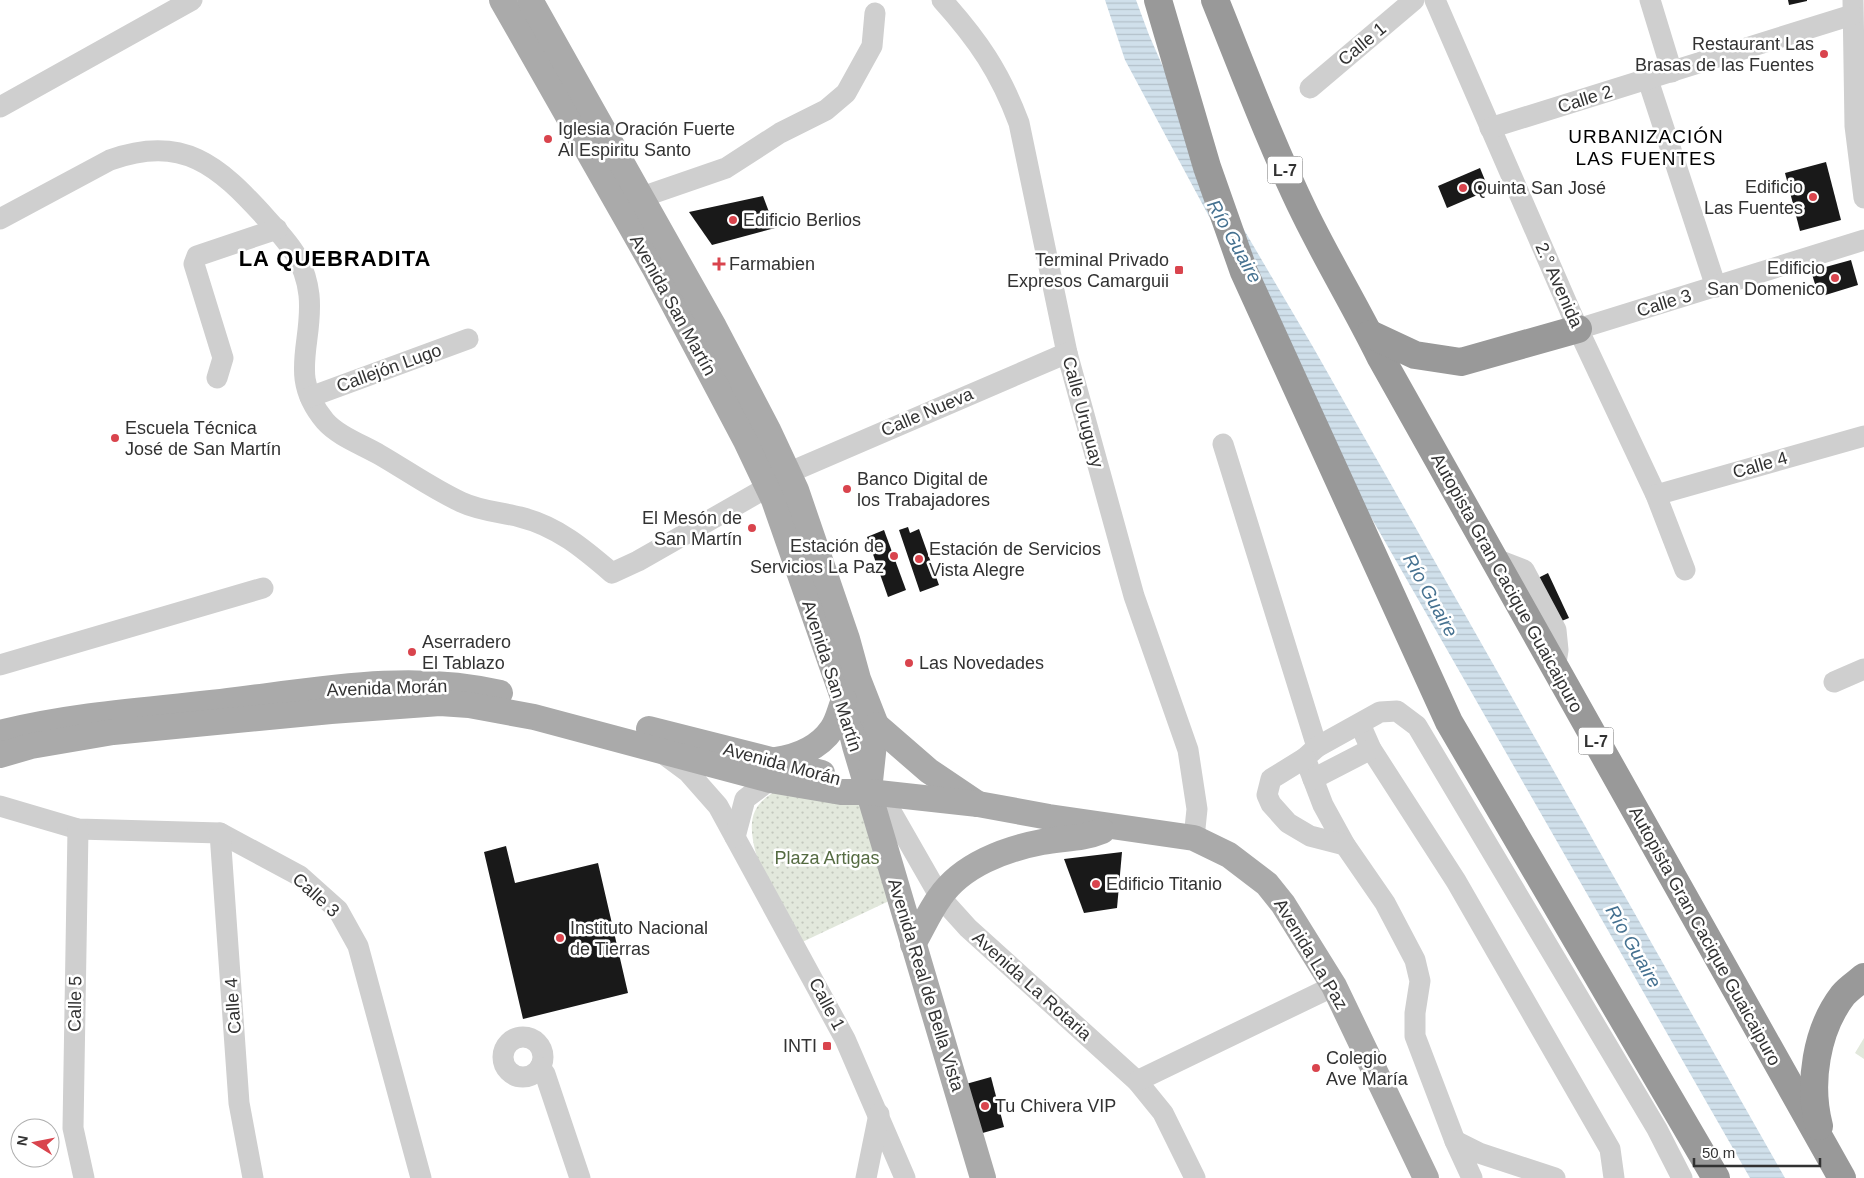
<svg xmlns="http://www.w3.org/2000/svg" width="1864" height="1178" font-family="Helvetica,sans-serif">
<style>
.park{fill:url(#park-dots)}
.pitch{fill:#e2e8dc}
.water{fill:url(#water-rules)}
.building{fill:#191919}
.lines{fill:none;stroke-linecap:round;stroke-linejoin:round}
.minor{stroke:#cfcfcf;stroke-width:21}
.major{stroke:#aaa;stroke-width:26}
.highway{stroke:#999;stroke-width:28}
.poi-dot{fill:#d9444d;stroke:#fff;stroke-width:2}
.labels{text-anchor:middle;stroke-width:5;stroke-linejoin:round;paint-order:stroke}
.shield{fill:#fff;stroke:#707070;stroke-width:1}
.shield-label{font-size:16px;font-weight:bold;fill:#323232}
.street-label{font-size:18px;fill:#323232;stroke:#fff}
.poi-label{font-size:18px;fill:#323232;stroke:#fff;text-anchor:start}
.park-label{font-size:18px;fill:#556b42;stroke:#fff}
.neighbourhood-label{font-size:19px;letter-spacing:1px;fill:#000;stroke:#fff}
.water-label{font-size:19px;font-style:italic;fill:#457190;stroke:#fff}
.district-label{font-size:22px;font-weight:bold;letter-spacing:1px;fill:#000;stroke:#fff}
</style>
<defs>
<pattern id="park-dots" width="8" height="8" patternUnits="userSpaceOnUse" patternTransform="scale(1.25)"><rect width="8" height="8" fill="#e2e8dc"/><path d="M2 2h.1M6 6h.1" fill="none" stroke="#c2c7bd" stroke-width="1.8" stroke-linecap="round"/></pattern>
<pattern id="water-rules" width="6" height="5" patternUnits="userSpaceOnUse" patternTransform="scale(1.25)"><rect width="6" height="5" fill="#d0e0eb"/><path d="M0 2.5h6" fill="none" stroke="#b3c1ca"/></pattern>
</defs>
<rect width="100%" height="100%" fill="#fff"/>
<path class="park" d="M 784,787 L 879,802 L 908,892 L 796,945 C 782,915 740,842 755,811 C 761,799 773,792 784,787 Z"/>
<polygon class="pitch" points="1864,1038 1864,1059 1855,1053"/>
<polygon class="water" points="1105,0 1136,0 1149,35 1207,167 1313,347 1785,1178 1750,1178 1364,505 1125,60"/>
<g class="building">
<polygon points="1788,0 1807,0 1807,1 1789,5"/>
<polygon points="1826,162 1841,220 1800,231 1785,173"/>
<polygon points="1480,168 1489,190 1447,208 1438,186"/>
<polygon points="763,196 775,228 712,245 689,212"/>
<polygon points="1851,260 1858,285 1819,297 1811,271"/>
<polygon points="908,527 910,533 919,529 939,585 920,592 899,530"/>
<polygon points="884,530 906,590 888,597 867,537"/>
<polygon points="1548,573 1569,618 1559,622 1538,578"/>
<polygon points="506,846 515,883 598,863 628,993 523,1019 484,852"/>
<polygon points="1122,852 1117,908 1084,913 1064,859"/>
<polygon points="991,1077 1004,1127 979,1134 966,1084"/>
</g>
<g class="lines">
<g class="minor">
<path d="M 942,0 C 978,40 1000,72 1019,123 L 1067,353 L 1134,596 L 1188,750 L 1197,809 L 1194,838"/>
<polyline points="1435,0 1578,329 1656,495 1685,570"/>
<polyline points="1650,0 1672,72"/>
<polyline points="1853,0 1855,126 1864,198"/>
<polyline points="1648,80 1716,287"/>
<polyline points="1310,88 1414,0"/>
<polyline points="0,107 192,0"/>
<polyline points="1490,128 1852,15"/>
<polyline points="642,197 726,168 780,133 826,110 846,93 872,46 875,13"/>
<path d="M 0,219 L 110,160 C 183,134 218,165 266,218 C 288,242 305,260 309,295 C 314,343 287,376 325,421 C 338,436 363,445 380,455 C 406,470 433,489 461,502 C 480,511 500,512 520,517 C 557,526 584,549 612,573 L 638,561 L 768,487"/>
<polyline points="1578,329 1864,240"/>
<polyline points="217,378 223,358 194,264 197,256 277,229"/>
<polyline points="310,397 468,339"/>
<polyline points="1223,444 1317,747 1305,758 1323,805 1345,845 1385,903 1415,960 1420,981 1415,1013 1415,1036 1455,1141"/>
<polyline points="788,473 1067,353"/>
<polyline points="1656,495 1864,436"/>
<polyline points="1493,558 1524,570 1556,630 1558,650 1555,669"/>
<polyline points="0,665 263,588"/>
<polyline points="1834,682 1864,669"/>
<polyline points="1360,724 1371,749 1456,881 1610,1149 1614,1178"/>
<polyline points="1317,747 1380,712 1397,711 1417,726 1657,1129 1682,1178"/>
<polyline points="665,755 688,772 718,806 845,1039 905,1178"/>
<polyline points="1305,758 1271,779 1267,795 1271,804 1288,823 1310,836 1345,845"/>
<polyline points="1313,779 1371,749"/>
<polyline points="869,792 889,808 940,897 968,928 1137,1081 1163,1113 1195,1178"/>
<polyline points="0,806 78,829 220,833 300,876 338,910 358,946 421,1178"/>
<polyline points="78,829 73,1128 84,1178"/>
<polyline points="220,833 239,1103 253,1178"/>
<polyline points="735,837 745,799 770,780"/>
<circle cx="523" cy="1057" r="20"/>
<polyline points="540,1067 545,1074 580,1178"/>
<polyline points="1137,1081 1334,986"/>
<polyline points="866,1178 879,1114"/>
<polyline points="1472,1178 1455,1141 1479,1153 1555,1178"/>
</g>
<g class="major">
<polyline points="502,0 654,267 746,441 774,500 844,700 855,746 983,1178"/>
<polyline points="530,0 714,327 768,430 796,490 847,639 858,679 876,725 870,781"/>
<polyline points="876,725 929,771 978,804"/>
<polyline points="649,729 822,773"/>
<path d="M 0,733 C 72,715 147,710 221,702 C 312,691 409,671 500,693"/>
<polyline points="0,755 31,746 113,732 331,711 440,703 469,705 534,717 770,780 841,792 869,792 978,804 1049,817 1194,838 1229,855 1267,884 1283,904 1334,986 1426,1178"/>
<path d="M 775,760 C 796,757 819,748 832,729 C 838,721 840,709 844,700"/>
<path d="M 913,944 C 922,929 929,912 940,897 C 962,865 1005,849 1042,842 C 1062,838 1083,839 1102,831"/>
</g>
<g class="highway">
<polyline points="1158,0 1207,167 1244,272 1449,722 1716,1178"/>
<path d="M 1215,0 C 1244,72 1271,144 1305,214 C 1329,263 1357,309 1381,358 L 1842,1178"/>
<polyline points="1370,334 1415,355 1461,362 1578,329"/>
<path d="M 1819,1126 C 1808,1084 1816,1030 1843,995 C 1849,988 1857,983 1864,977"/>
</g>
</g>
<g class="poi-dot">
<circle cx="1824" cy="54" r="5"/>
<circle cx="548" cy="139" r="5"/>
<circle cx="1463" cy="188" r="5"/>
<circle cx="1813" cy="197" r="5"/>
<circle cx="733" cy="220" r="5"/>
<path d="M716.5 256.5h5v5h5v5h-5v5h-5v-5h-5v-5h5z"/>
<rect x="1174" y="265" width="10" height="10" rx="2.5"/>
<circle cx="1835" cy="278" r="5"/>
<circle cx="115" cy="438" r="5"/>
<circle cx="847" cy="489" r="5"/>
<circle cx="752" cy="528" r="5"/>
<circle cx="894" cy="556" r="5"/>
<circle cx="919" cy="559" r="5"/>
<circle cx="412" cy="652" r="5"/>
<circle cx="909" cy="663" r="5"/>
<circle cx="1096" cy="884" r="5"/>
<circle cx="560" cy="938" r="5"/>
<rect x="822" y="1041" width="10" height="10" rx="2.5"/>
<circle cx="1316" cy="1068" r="5"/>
<circle cx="985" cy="1106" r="5"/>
</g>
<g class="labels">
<g class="shield">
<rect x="1267.5" y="156.5" width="35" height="27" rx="4"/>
<rect x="1578.5" y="727.5" width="35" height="27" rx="4"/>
</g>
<g class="shield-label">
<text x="1285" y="176">L-7</text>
<text x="1596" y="747">L-7</text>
</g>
<g class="street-label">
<text transform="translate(1362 44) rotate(-40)" y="6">Calle 1</text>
<text transform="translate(1585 99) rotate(-17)" y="6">Calle 2</text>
<text transform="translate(1559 285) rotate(66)" y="6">2.° Avenida</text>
<text transform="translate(1664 303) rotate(-17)" y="6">Calle 3</text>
<text transform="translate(673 305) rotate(61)" y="6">Avenida San Martín</text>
<text transform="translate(389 368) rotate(-20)" y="6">Callejón Lugo</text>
<text transform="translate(927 412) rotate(-23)" y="6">Calle Nueva</text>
<text transform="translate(1083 412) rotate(75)" y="6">Calle Uruguay</text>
<text transform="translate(1760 465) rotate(-16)" y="6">Calle 4</text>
<text transform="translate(1507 583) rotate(61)" y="6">Autopista Gran Cacique Guaicaipuro</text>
<text transform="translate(832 676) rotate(72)" y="6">Avenida San Martín</text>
<text transform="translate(387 688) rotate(-2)" y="6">Avenida Morán</text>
<text transform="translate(782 764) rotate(15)" y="6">Avenida Morán</text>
<text transform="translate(316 895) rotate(42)" y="6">Calle 3</text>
<text transform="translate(1705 936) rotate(61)" y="6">Autopista Gran Cacique Guaicaipuro</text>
<text transform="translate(1311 954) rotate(59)" y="6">Avenida La Paz</text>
<text transform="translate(926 985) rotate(73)" y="6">Avenida Real de Bella Vista</text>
<text transform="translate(1032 986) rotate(42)" y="6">Avenida La Rotaria</text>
<text transform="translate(75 1004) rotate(-89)" y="6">Calle 5</text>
<text transform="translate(827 1004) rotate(62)" y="6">Calle 1</text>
<text transform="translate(233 1006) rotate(-94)" y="6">Calle 4</text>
</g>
<g class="poi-label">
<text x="1814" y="50" text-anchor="end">Restaurant Las<tspan x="1814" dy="21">Brasas de las Fuentes</tspan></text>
<text x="558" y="135">Iglesia Oración Fuerte<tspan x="558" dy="21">Al Espiritu Santo</tspan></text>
<text x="1803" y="193" text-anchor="end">Edificio<tspan x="1803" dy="21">Las Fuentes</tspan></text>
<text x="1473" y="194">Quinta San José</text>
<text x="743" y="226">Edificio Berlios</text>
<text x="1169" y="266" text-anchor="end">Terminal Privado<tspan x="1169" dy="21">Expresos Camarguii</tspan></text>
<text x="729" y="270">Farmabien</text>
<text x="1825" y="274" text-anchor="end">Edificio<tspan x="1825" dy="21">San Domenico</tspan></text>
<text x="125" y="434">Escuela Técnica<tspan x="125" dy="21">José de San Martín</tspan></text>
<text x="857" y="485">Banco Digital de<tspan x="857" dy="21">los Trabajadores</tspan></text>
<text x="742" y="524" text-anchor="end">El Mesón de<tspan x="742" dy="21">San Martín</tspan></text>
<text x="884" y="552" text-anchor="end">Estación de<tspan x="884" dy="21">Servicios La Paz</tspan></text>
<text x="929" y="555">Estación de Servicios<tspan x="929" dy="21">Vista Alegre</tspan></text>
<text x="422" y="648">Aserradero<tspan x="422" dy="21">El Tablazo</tspan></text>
<text x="919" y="669">Las Novedades</text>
<text x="1106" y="890">Edificio Titanio</text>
<text x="570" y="934">Instituto Nacional<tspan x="570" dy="21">de Tierras</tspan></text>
<text x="817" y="1052" text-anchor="end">INTI</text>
<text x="1326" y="1064">Colegio<tspan x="1326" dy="21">Ave María</tspan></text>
<text x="995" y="1112">Tu Chivera VIP</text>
</g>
<g class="park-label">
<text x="827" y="864">Plaza Artigas</text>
</g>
<g class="neighbourhood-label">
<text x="1646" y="143">URBANIZACIÓN<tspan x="1646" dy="22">LAS FUENTES</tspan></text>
</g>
<g class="water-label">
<text transform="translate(1235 241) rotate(61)" y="7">Río Guaire</text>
<text transform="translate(1431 595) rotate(61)" y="7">Río Guaire</text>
<text transform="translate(1634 946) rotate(60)" y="7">Río Guaire</text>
</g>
<g class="district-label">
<text x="335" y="266">LA QUEBRADITA</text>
</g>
</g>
<g transform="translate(35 1143) rotate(280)"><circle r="24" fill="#ffffff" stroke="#adadad"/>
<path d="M0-4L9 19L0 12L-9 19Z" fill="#d9444d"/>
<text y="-8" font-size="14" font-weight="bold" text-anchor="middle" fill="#323232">N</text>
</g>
<path d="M1694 1158v8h126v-8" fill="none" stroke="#323232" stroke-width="2.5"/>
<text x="1702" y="1158" font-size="15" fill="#323232" stroke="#ffffff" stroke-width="4" paint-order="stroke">50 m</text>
</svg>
